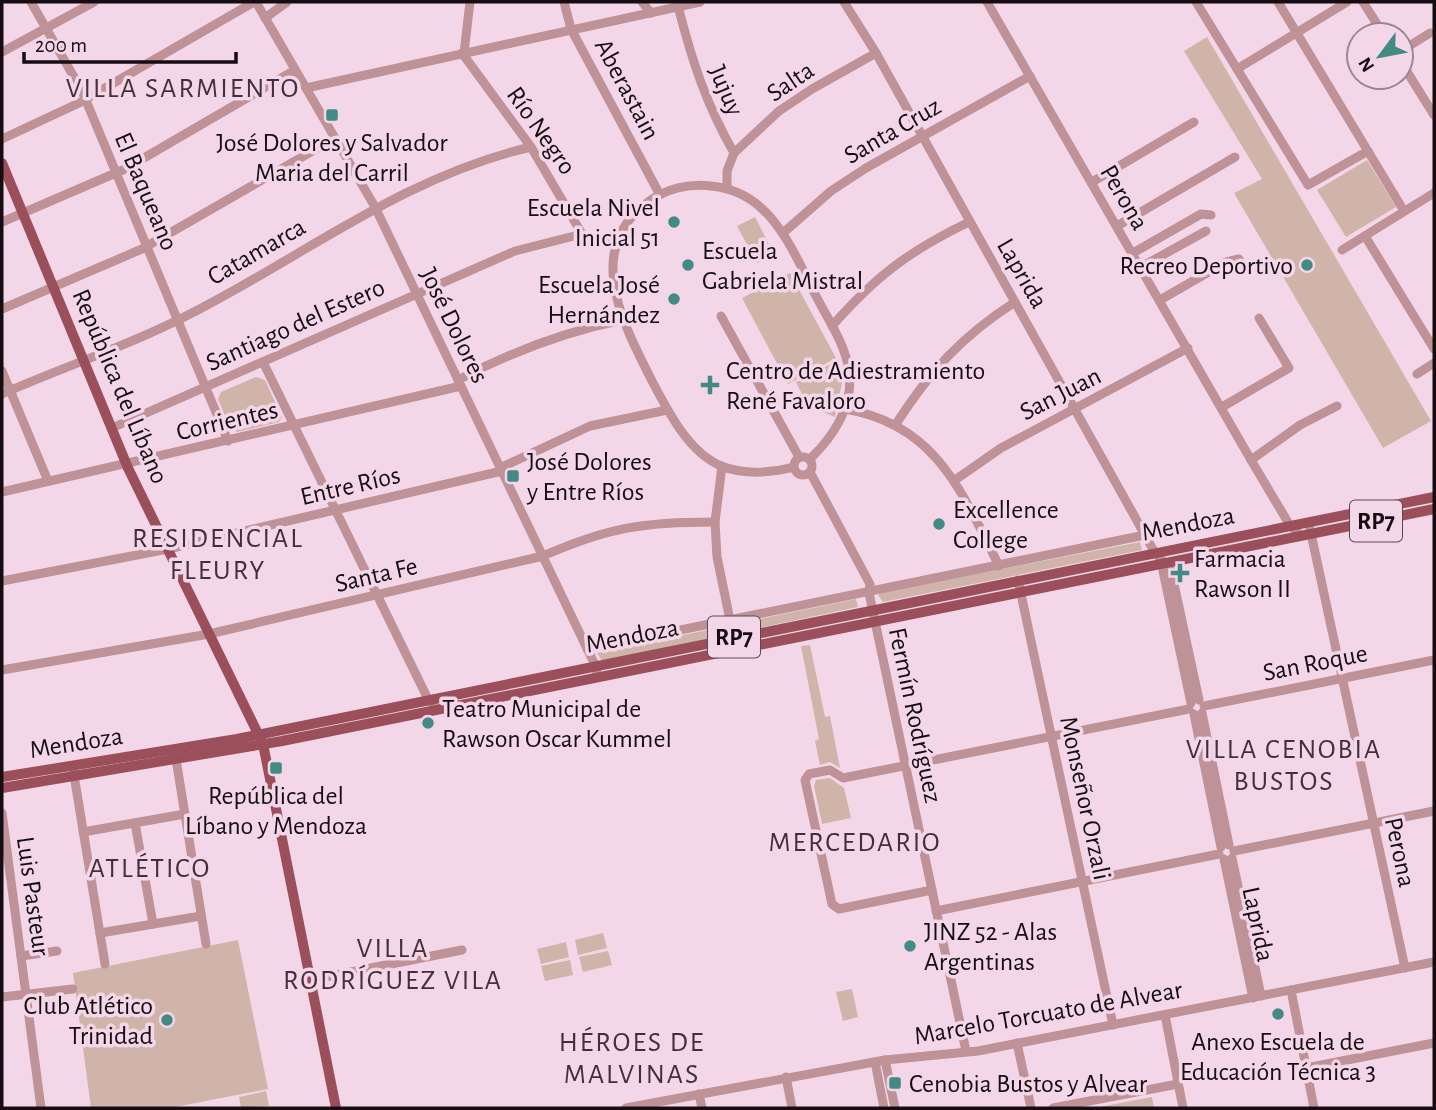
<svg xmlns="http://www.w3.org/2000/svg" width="1436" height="1110" font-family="'Alegreya Sans',sans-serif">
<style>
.green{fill:#d0b4aa}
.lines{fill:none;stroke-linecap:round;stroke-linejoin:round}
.minor{stroke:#be9297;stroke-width:9}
.major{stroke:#9a4f5b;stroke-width:10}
.poi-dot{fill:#438a84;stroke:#f3d7e8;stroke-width:2.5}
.labels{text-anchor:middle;stroke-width:7;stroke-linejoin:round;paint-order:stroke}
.shield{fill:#f3d7e8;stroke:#584a53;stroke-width:2}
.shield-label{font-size:24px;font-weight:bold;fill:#160d13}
.street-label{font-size:26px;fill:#160d13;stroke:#f3d7e8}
.poi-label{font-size:26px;fill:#160d13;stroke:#f3d7e8;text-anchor:start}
.neighbourhood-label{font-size:28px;letter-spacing:2px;fill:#432e3c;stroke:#f3d7e8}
</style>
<rect width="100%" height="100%" fill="#f3d7e8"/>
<g class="green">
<polygon points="1207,37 1431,421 1383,448 1234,193 1262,179 1184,51"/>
<polygon points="1367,160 1396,207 1346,237 1317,190"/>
<polygon points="755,217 774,254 757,263 737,226"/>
<polygon points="790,273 836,358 788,384 742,298"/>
<polygon points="838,360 842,383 835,417 808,406 796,382"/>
<polygon points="256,377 265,380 282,417 279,422 237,432 230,428 218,399 221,392"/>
<polygon points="1140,542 1142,550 883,602 878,595 881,592"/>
<polygon points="856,599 858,607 602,661 597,653"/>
<polygon points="810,645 825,717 830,716 840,768 830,762 820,765 815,741 819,739 801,646"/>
<polygon points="830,778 844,788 851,818 822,824 814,786 816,780"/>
<polygon points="603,933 607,948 578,955 575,940"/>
<polygon points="238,940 268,1089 170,1108 91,1108 73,973"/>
<polygon points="566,942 569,957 541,964 537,949"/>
<polygon points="608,951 612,965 583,972 579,957"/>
<polygon points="570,960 573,975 545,981 541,966"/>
<polygon points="852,989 858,1017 843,1021 836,992"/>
<polygon points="266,1091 269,1106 241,1108 239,1097"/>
<polygon points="1152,1097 1154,1108 1094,1108"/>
</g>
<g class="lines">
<g class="minor">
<polyline points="31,2 82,91 228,441"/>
<polyline points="256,2 375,207 595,665 598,677"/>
<polyline points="564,2 571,29 660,195"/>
<polyline points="642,2 651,13"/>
<polyline points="844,2 876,53 1155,553 1171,570 1199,700"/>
<polyline points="987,2 1251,460 1289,524 1301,536"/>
<polyline points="1196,2 1308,185 1368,151"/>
<polyline points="1278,2 1404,211"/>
<polyline points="1363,2 1384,35"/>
<path d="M 678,6 C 692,61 706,104 734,153 L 727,171 L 727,187"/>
<polyline points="265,18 287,2"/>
<polyline points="1401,51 1430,33"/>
<polyline points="2,52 94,2"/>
<polyline points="462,53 531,147 582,234"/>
<polyline points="464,53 470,2"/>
<polyline points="1401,62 1434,115"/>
<polyline points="1237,69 1347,2"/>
<polyline points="306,88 700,2"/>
<polyline points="2,139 79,103 254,2"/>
<polyline points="734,153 779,111 812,89 876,53"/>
<polyline points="1092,182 1194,122"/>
<polyline points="2,222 125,169 295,70"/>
<polyline points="1117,226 1235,157"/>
<polyline points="783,233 831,191 866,168 1030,76"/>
<polyline points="1365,236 1434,349"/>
<polyline points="1342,250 1434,193"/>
<polyline points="1133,253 1201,214 1211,215"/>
<polyline points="1141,267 1206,231"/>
<polyline points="1160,300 1226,262 1239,259"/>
<polyline points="2,309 142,249 335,138"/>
<polyline points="721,316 799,457"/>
<path d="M 832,326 C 876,276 909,251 969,222"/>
<polyline points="263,362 428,699 433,704"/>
<polyline points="2,371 48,481"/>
<polyline points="1417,374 1434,363"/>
<path d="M 458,380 C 511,352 563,332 622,320"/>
<path d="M 2,394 C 63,367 128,346 188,315 C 303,257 404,176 531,147"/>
<polyline points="1222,407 1289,368 1259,318"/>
<path d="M 845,409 C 936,424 962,492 999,566"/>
<path d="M 896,424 C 930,371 962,336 1015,302"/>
<polyline points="112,428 515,251 582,234 616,244"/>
<circle cx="803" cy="466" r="9"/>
<polyline points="1251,460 1300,425 1337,406"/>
<polyline points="722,466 715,522 717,557 730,620"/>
<path d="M 794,467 C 772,473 744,475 721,466 C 688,452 668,411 652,381 C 621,320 579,241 659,195 C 675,187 693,184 711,186 C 770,191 791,247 815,294 C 827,318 845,343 849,371 C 854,405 834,436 810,459"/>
<polyline points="500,468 590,426 667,410"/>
<polyline points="810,472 870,584 869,593 966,1051"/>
<polyline points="955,480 1001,448 1188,348"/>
<polyline points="2,492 461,386"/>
<polyline points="1310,529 1405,968"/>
<polyline points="1166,563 1163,571 1191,703"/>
<polyline points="1018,580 1113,1025"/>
<polyline points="2,581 168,549 502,471"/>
<polyline points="587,649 1145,535"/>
<path d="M 2,670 L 209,634 L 543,556 C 609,527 644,522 715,522"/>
<polyline points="1204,706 1434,660"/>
<polyline points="1202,713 1229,845"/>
<polyline points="1194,714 1221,847"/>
<polyline points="175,753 206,944"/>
<polyline points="73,769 105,964"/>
<polyline points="2,813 41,1108"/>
<polyline points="135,823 153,924"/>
<polyline points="83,832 185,814"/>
<polyline points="1234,851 1434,811"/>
<polyline points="1232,858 1261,996"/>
<polyline points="1224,859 1253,998"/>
<polyline points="932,890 839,909 832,904 805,780 809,774 830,770 843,778 1189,709"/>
<polyline points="936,911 1219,854"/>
<polyline points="100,933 201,916"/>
<polyline points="21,956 57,951"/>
<polyline points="310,980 462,950"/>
<polyline points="1291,990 1314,1108"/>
<polyline points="2,997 73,989"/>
<polyline points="1165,1015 1183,1108"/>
<polyline points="1017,1043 1031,1108"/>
<polyline points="885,1060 895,1108"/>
<polyline points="875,1062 884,1108"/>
<polyline points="1306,1068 1434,1043"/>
<polyline points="786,1077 792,1108"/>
<polyline points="699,1094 702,1108"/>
<polyline points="626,1108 885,1060 978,1051 1434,962"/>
<polyline points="1053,1108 1178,1084"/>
</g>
<g class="major">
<polyline points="2,163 128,468 263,744 336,1108"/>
<polyline points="2,777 237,739 1434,497"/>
<polyline points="2,788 282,741 1434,509"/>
</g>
</g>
<g class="poi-dot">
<rect x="325" y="108" width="14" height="14" rx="3.5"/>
<circle cx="674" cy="222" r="7"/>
<circle cx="688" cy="265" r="7"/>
<circle cx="1307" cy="265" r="7"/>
<circle cx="674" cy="299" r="7"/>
<path d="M706.5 374.5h7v7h7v7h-7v7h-7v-7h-7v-7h7z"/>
<rect x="506" y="469" width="14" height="14" rx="3.5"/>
<circle cx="939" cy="524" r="7"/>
<path d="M1176.5 562.5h7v7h7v7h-7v7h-7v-7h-7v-7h7z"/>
<circle cx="428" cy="723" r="7"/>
<rect x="269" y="761" width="14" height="14" rx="3.5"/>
<circle cx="910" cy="946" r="7"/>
<circle cx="1278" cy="1014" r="7"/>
<circle cx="167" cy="1020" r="7"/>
<rect x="888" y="1076" width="14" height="14" rx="3.5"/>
</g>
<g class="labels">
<g class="shield">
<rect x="1350" y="500.5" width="52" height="41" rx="5"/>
<rect x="708" y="616.5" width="52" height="41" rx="5"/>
</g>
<g class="shield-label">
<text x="1376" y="529">RP7</text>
<text x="734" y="645">RP7</text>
</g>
<g class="street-label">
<text transform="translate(790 81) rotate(-34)" y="9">Salta</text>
<text transform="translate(628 89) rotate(62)" y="9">Aberastain</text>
<text transform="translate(727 90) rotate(67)" y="9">Jujuy</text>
<text transform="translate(542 130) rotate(55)" y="9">Río Negro</text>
<text transform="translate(892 130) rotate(-30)" y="9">Santa Cruz</text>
<text transform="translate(147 191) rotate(67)" y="9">El Baqueano</text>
<text transform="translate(1125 197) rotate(60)" y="9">Perona</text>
<text transform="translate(256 251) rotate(-30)" y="9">Catamarca</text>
<text transform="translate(1023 273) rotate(60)" y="9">Laprida</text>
<text transform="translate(295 324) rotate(-24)" y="9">Santiago del Estero</text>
<text transform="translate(455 325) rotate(64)" y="9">José Dolores</text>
<text transform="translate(121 386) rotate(67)" y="9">República del Líbano</text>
<text transform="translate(1060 393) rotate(-27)" y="9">San Juan</text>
<text transform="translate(227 420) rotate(-13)" y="9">Corrientes</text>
<text transform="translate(350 485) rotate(-13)" y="9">Entre Ríos</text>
<text transform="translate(1188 523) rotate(-11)" y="9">Mendoza</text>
<text transform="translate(376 574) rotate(-13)" y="9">Santa Fe</text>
<text transform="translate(632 635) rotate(-11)" y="9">Mendoza</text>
<text transform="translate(1315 662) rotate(-11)" y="9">San Roque</text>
<text transform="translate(916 715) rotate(78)" y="9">Fermín Rodríguez</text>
<text transform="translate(76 742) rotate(-9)" y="9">Mendoza</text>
<text transform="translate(1086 798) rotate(78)" y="9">Monseñor Orzali</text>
<text transform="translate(1401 852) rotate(78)" y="9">Perona</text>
<text transform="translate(34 896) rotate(82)" y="9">Luis Pasteur</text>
<text transform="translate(1259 924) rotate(78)" y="9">Laprida</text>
<text transform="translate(1048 1012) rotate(-10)" y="9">Marcelo Torcuato de Alvear</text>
</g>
<g class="poi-label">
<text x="332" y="151" text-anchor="middle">José Dolores y Salvador<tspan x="332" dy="30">Maria del Carril</tspan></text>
<text x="660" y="216" text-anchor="end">Escuela Nivel<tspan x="660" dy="30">Inicial 51</tspan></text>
<text x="702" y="259">Escuela<tspan x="702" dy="30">Gabriela Mistral</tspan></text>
<text x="1293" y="274" text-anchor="end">Recreo Deportivo</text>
<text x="660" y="293" text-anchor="end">Escuela José<tspan x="660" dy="30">Hernández</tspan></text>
<text x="726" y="379">Centro de Adiestramiento<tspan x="726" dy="30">René Favaloro</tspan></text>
<text x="527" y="470">José Dolores<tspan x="527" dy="30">y Entre Ríos</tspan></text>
<text x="953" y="518">Excellence<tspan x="953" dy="30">College</tspan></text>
<text x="1194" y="567">Farmacia<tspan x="1194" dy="30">Rawson II</tspan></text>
<text x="442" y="717">Teatro Municipal de<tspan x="442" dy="30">Rawson Oscar Kummel</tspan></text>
<text x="276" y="804" text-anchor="middle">República del<tspan x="276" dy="30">Líbano y Mendoza</tspan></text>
<text x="924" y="940">JINZ 52 - Alas<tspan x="924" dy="30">Argentinas</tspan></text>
<text x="153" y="1014" text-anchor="end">Club Atlético<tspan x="153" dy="30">Trinidad</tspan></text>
<text x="1278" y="1050" text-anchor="middle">Anexo Escuela de<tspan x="1278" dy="30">Educación Técnica 3</tspan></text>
<text x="909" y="1092">Cenobia Bustos y Alvear</text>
</g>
<g class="neighbourhood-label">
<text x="183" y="97">VILLA SARMIENTO</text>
<text x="218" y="547">RESIDENCIAL<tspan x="218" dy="32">FLEURY</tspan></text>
<text x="1284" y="758">VILLA CENOBIA<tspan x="1284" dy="32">BUSTOS</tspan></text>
<text x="855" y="851">MERCEDARIO</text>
<text x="150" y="877">ATLÉTICO</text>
<text x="393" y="957">VILLA<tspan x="393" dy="32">RODRÍGUEZ VILA</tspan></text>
<text x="632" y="1051">HÉROES DE<tspan x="632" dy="32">MALVINAS</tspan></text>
</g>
</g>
<rect width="1436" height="1110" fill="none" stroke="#160d13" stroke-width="7"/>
<g transform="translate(1380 56) rotate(238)"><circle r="33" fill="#f3d7e8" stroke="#9b8693" stroke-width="2"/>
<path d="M0-5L12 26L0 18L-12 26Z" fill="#438a84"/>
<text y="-10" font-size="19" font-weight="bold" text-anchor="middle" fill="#160d13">N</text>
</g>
<path d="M24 52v10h212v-10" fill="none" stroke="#160d13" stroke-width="3.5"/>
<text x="35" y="52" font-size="21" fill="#160d13" stroke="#f3d7e8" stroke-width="5" paint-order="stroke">200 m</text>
</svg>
